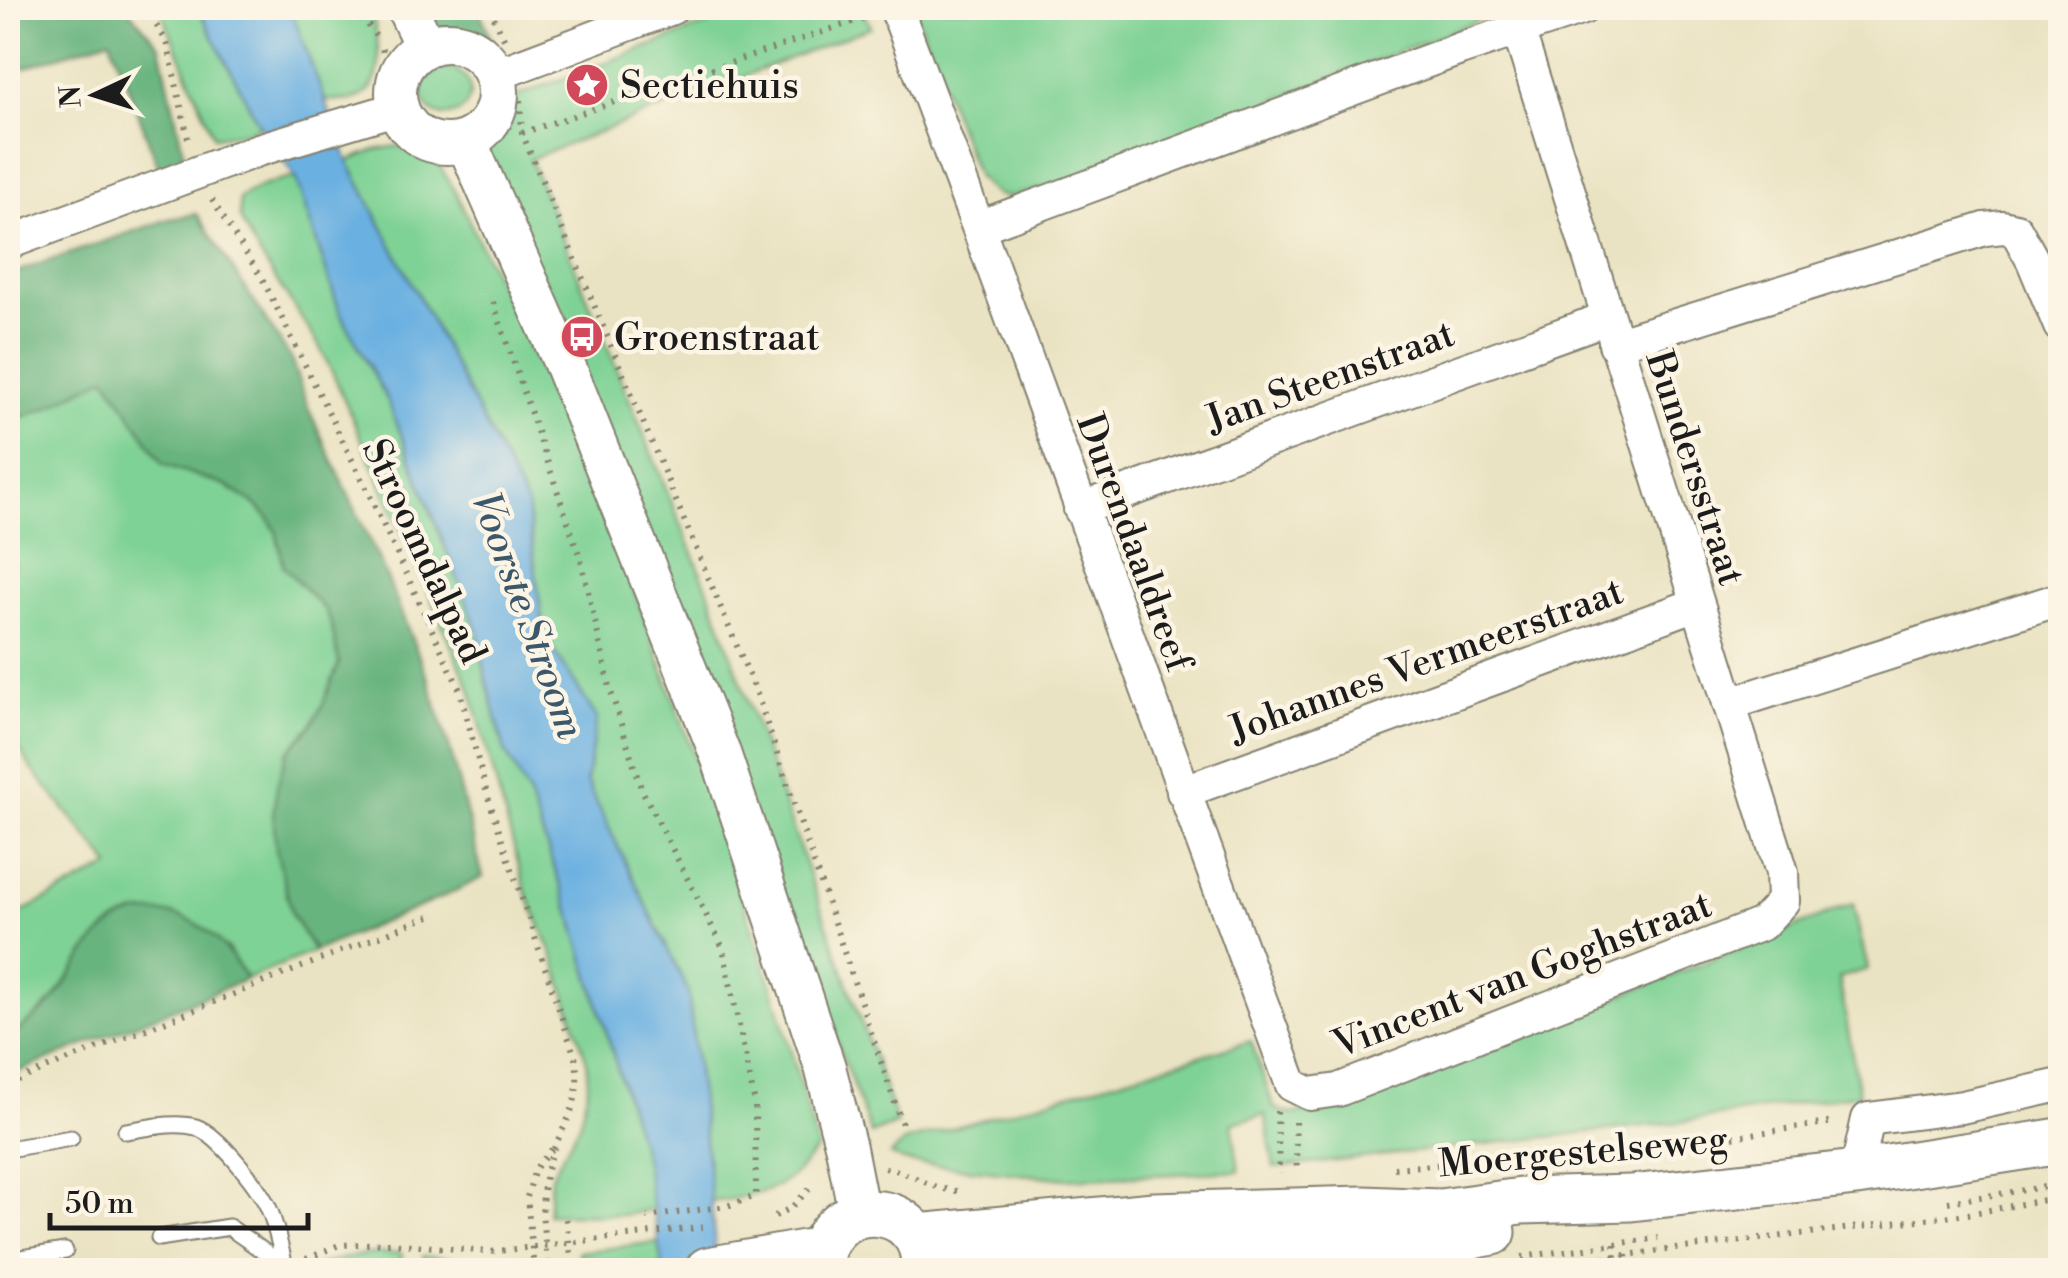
<svg xmlns="http://www.w3.org/2000/svg" width="2068" height="1278" font-family="'Libre Bodoni',serif">
<style>
.green{fill:#7fd295;stroke:#4e7758;stroke-width:2.5}
.forest{fill:#67b47e;stroke:#42684d;stroke-width:2.5}
.water{fill:#6ab0e1;stroke:#43667e;stroke-width:2.5}
.lines{fill:none;stroke-linecap:round;stroke-linejoin:round}
.service-casing{stroke:#838070;stroke-width:19}
.minor-casing{stroke:#838070;stroke-width:36}
.tertiary-casing{stroke:#838070;stroke-width:44}
.secondary-casing{stroke:#838070;stroke-width:49}
.path{stroke:#838070;stroke-width:6;stroke-dasharray:2.5 8;stroke-linecap:butt}
.service{stroke:#fff;stroke-width:15}
.minor{stroke:#fff;stroke-width:32}
.tertiary{stroke:#fff;stroke-width:40}
.secondary{stroke:#fff;stroke-width:45}
.labels{text-anchor:middle;stroke-width:9;stroke-linejoin:round;paint-order:stroke}
.poi-label{font-size:38px;fill:#1c1c1c;stroke:#fcf5e5;text-anchor:start}
.street-label{font-size:38px;fill:#1c1c1c;stroke:#fcf5e5}
.water-label{font-size:40px;font-style:italic;fill:#3b576b;stroke:#fcf5e5}
</style>
<rect width="100%" height="100%" fill="#fcf5e5"/>
<filter id="ink" filterUnits="userSpaceOnUse"><feTurbulence type="fractalNoise" baseFrequency=".01" numOctaves="2"/><feDisplacementMap in="SourceGraphic" scale="20" xChannelSelector="R" yChannelSelector="G"/><feConvolveMatrix kernelMatrix="1 2 1 2 8 2 1 2 1" color-interpolation-filters="sRGB"/></filter>
<filter id="wash" filterUnits="userSpaceOnUse"><feTurbulence type="fractalNoise" baseFrequency=".0048" numOctaves="4" result="noise"/><feDisplacementMap in="SourceGraphic" scale="40" xChannelSelector="R" yChannelSelector="G"/><feGaussianBlur stdDeviation="2.25" result="paint"/><feColorMatrix in="noise" values="0 0 0 0 0 0 0 0 0 0 0 0 0 0 0 0 0 1.4 0 .05"/><feComposite in="paint" operator="in"/></filter>
<g filter="url(#wash)">
<rect width="100%" height="100%" fill="#eae3c3"/>
<g class="green">
<polygon points="160,8 198,8 260,126 246,132 214,137"/>
<path d="M 290,8 L 371,8 C 377,36 393,92 350,100 C 342,101 333,100 325,101 Z"/>
<polygon points="751,8 860,8 860,12 868,20 871,27 530,159 711,597 897,1123 871,1134 813,977 487,154 493,133 519,95"/>
<path d="M 914,8 L 1478,8 L 1482,19 L 1247,112 L 1189,131 L 1179,137 C 1150,149 1024,201 1001,196 C 992,194 984,183 977,177 Z"/>
<circle cx="446" cy="92" r="24"/>
<path d="M 397,146 L 423,150 L 438,163 L 456,193 L 553,397 L 629,575 L 694,755 L 776,998 L 818,1148 C 809,1158 800,1170 790,1178 C 766,1196 738,1198 710,1202 L 708,1166 L 688,991 L 586,781 L 597,718 L 544,635 L 527,505 L 348,161 L 375,150 Z"/>
<path d="M 295,177 L 340,313 L 388,401 L 478,632 L 486,679 L 505,751 L 528,793 L 572,918 L 644,1156 L 654,1209 L 624,1215 L 548,1214 L 551,1176 L 579,1125 L 588,1087 L 587,1062 L 554,958 L 526,892 L 471,691 L 334,376 L 317,342 L 254,246 L 240,219 L 239,199 C 256,186 274,182 295,177 Z"/>
<polygon points="106,376 163,464 226,486 255,504 267,516 276,531 284,567 325,610 331,623 339,663 322,706 311,726 287,753 292,915 314,951 247,979 227,948 92,944 53,1000 35,1017 8,1038 8,919 111,866 31,768 8,731 8,586 14,564 8,560 8,422 47,408"/>
<polygon points="1853,904 1868,969 1839,978 1859,1094 1681,1122 1274,1168 1265,1115 1232,1123 1239,1171 1067,1179 914,1163 903,1161 891,1155 904,1142 1251,1041 1274,1108 1290,1114 1319,1110 1358,1099"/>
<polygon points="658,1242 662,1265 637,1270 580,1270 578,1252"/>
<path d="M 382,1253 L 401,1253 L 403,1270 L 307,1270 C 332,1260 355,1254 382,1253 Z"/>
<polygon points="423,1256 482,1261 526,1258 527,1270 425,1270"/>
</g>
<g class="forest">
<polygon points="8,8 127,8 160,46 185,160 160,171 110,39 8,73"/>
<path d="M 421,8 L 478,8 L 495,48 C 486,43 477,36 466,34 C 439,27 435,37 421,8 Z"/>
<polygon points="197,214 290,357 309,410 385,573 429,681 451,753 483,877 443,897 314,951 292,915 276,849 273,814 277,786 287,753 311,726 322,706 339,663 331,623 325,610 284,567 276,531 267,516 255,504 226,486 163,464 106,377 47,408 8,422 8,275 169,219"/>
<path d="M 137,913 C 147,913 159,912 169,914 C 206,919 229,951 247,979 L 8,1076 L 8,1038 C 22,1027 38,1017 51,1003 C 80,970 89,927 137,913 Z"/>
</g>
<polygon class="water" points="198,8 290,8 348,161 527,505 544,635 597,718 586,781 688,991 708,1166 717,1270 663,1270 644,1156 572,918 528,793 505,751 486,679 478,631 388,401 340,312 295,177 260,126"/>
</g>
<g filter="url(#ink)">
<g class="lines">
<g class="service-casing">
<g id="service">
<path d="M 126,1131 C 147,1128 174,1121 196,1127 C 219,1135 263,1191 271,1214 C 277,1231 281,1250 285,1267"/>
<polyline points="8,1149 71,1138"/>
<polyline points="159,1238 229,1227 286,1267"/>
<polyline points="8,1263 9,1260 65,1251"/>
</g>
</g>
<g class="minor-casing">
<g id="minor">
<path d="M 896,8 C 1032,365 1159,727 1292,1085 L 1310,1094 L 1338,1090 L 1762,924 L 1783,901 L 1782,872 L 1518,29"/>
<polyline points="495,75 672,8"/>
<polyline points="979,227 1460,49 1583,8"/>
<polyline points="8,243 258,150 398,108"/>
<polyline points="1615,344 1985,229 2003,227 2016,230 2033,261 2060,326"/>
<polyline points="1080,509 1607,318"/>
<polyline points="1729,704 2060,599"/>
<polyline points="1183,792 1697,604"/>
<polyline points="1856,1173 1868,1119 1962,1107 2060,1085"/>
</g>
</g>
<g class="tertiary-casing">
<g id="tertiary">
<polyline points="407,8 425,46"/>
<circle cx="447" cy="93" r="51"/>
<polyline points="466,141 566,368 721,756 825,1067 846,1148 859,1214"/>
</g>
</g>
<g class="secondary-casing">
<g id="secondary">
<polyline points="917,1237 1154,1215 1363,1209 1440,1212 1521,1201 1631,1198 1856,1173 2060,1141"/>
<polyline points="708,1270 821,1250"/>
<path d="M 819,1270 C 821,1192 928,1197 924,1270"/>
<polyline points="961,1270 1113,1247 1153,1243 1284,1255 1364,1247 1427,1244 1493,1232"/>
</g>
</g>
<g class="path">
<polyline points="145,8 167,42 189,143"/>
<polyline points="356,8 377,38"/>
<polyline points="489,8 505,40"/>
<polyline points="382,49 394,79"/>
<polyline points="520,100 522,133 757,694 903,1127"/>
<polyline points="522,133 867,17"/>
<path d="M 212,200 L 263,280 L 370,496 L 459,688 L 487,794 L 576,1060 C 583,1114 558,1125 547,1170 C 538,1203 544,1237 549,1270"/>
<polyline points="493,302 581,560 611,692 641,788 723,948 755,1104 756,1196 727,1206 647,1217"/>
<polyline points="8,1084 435,914"/>
<polyline points="1277,1111 1279,1174"/>
<polyline points="1295,1122 1297,1174"/>
<polyline points="1524,1158 1663,1147 1834,1122"/>
<path d="M 885,1168 C 910,1171 931,1190 958,1191"/>
<polyline points="1394,1168 1512,1159"/>
<polyline points="1948,1202 2044,1187"/>
<polyline points="775,1216 791,1208 815,1183"/>
<polyline points="566,1219 573,1270"/>
<polyline points="1614,1244 1617,1270"/>
<polyline points="1626,1255 1627,1270"/>
<polyline points="1522,1257 1658,1238"/>
<polyline points="306,1259 339,1245 390,1243 490,1252 704,1227"/>
<polyline points="534,1270 527,1197 535,1169 553,1148"/>
<polyline points="1520,1270 1533,1266 1968,1214 2060,1197"/>
</g>
<use href="#service" class="service"/>
<use href="#minor" class="minor"/>
<use href="#tertiary" class="tertiary"/>
<use href="#secondary" class="secondary"/>
</g>
</g>
<defs>
<g id="sight-disc" transform="scale(2.25)"><circle r="9.5" fill="#d1495b" stroke="#fcf5e5"/><path d="M0-6L1.8-2.2L6-1.7L2.9 1.2L3.7 5.4L0 3.3L-3.7 5.4L-2.9 1.2L-6-1.7L-1.8-2.2Z" fill="#fff"/></g>
<g id="bus-disc" transform="scale(2.25)"><circle r="9.5" fill="#d1495b" stroke="#fcf5e5"/><path d="M-5-6H5V4H4V6H2V4H-2V6H-4V4H-5ZM-3.5-4V0h7V-4ZM-3.5 1.2v1.5H-2V1.2ZM2 1.2v1.5H3.5V1.2Z" fill="#fff"/></g>
</defs>
<g fill-rule="evenodd">
<use href="#sight-disc" x="587" y="85"/>
<use href="#bus-disc" x="582" y="337"/>
</g>
<g class="labels">
<g class="poi-label">
<text x="620" y="98">Sectiehuis</text>
<text x="614" y="350">Groenstraat</text>
</g>
<g class="street-label">
<text transform="translate(1330 376) rotate(-20)" y="13">Jan Steenstraat</text>
<text transform="translate(1696 468) rotate(72)" y="13">Bundersstraat</text>
<text transform="translate(1135 542) rotate(70)" y="13">Durendaaldreef</text>
<text transform="translate(425 551) rotate(65)" y="13">Stroomdalpad</text>
<text transform="translate(1426 660) rotate(-20)" y="13">Johannes Vermeerstraat</text>
<text transform="translate(1522 974) rotate(-21)" y="13">Vincent van Goghstraat</text>
<text transform="translate(1583 1151) rotate(-5)" y="13">Moergestelseweg</text>
</g>
<g class="water-label">
<text transform="translate(529 615) rotate(70)" y="14">Voorste Stroom</text>
</g>
</g>
<rect width="2068" height="1278" fill="none" stroke="#fcf5e5" stroke-width="40"/>
<g transform="translate(95 95) rotate(266)" stroke="#fcf5e5" stroke-width="8" paint-order="stroke">
<path d="M0-8L18 38L0 25L-18 38Z" fill="#1c1c1c"/>
<text y="-15" font-size="28" font-weight="bold" text-anchor="middle" fill="#1c1c1c">N</text>
</g>
<path d="M50 1213v15h258v-15" fill="none" stroke="#1c1c1c" stroke-width="5"/>
<text x="65" y="1213" font-size="30" fill="#1c1c1c" stroke="#fcf5e5" stroke-width="8" paint-order="stroke">50 m</text>
</svg>
